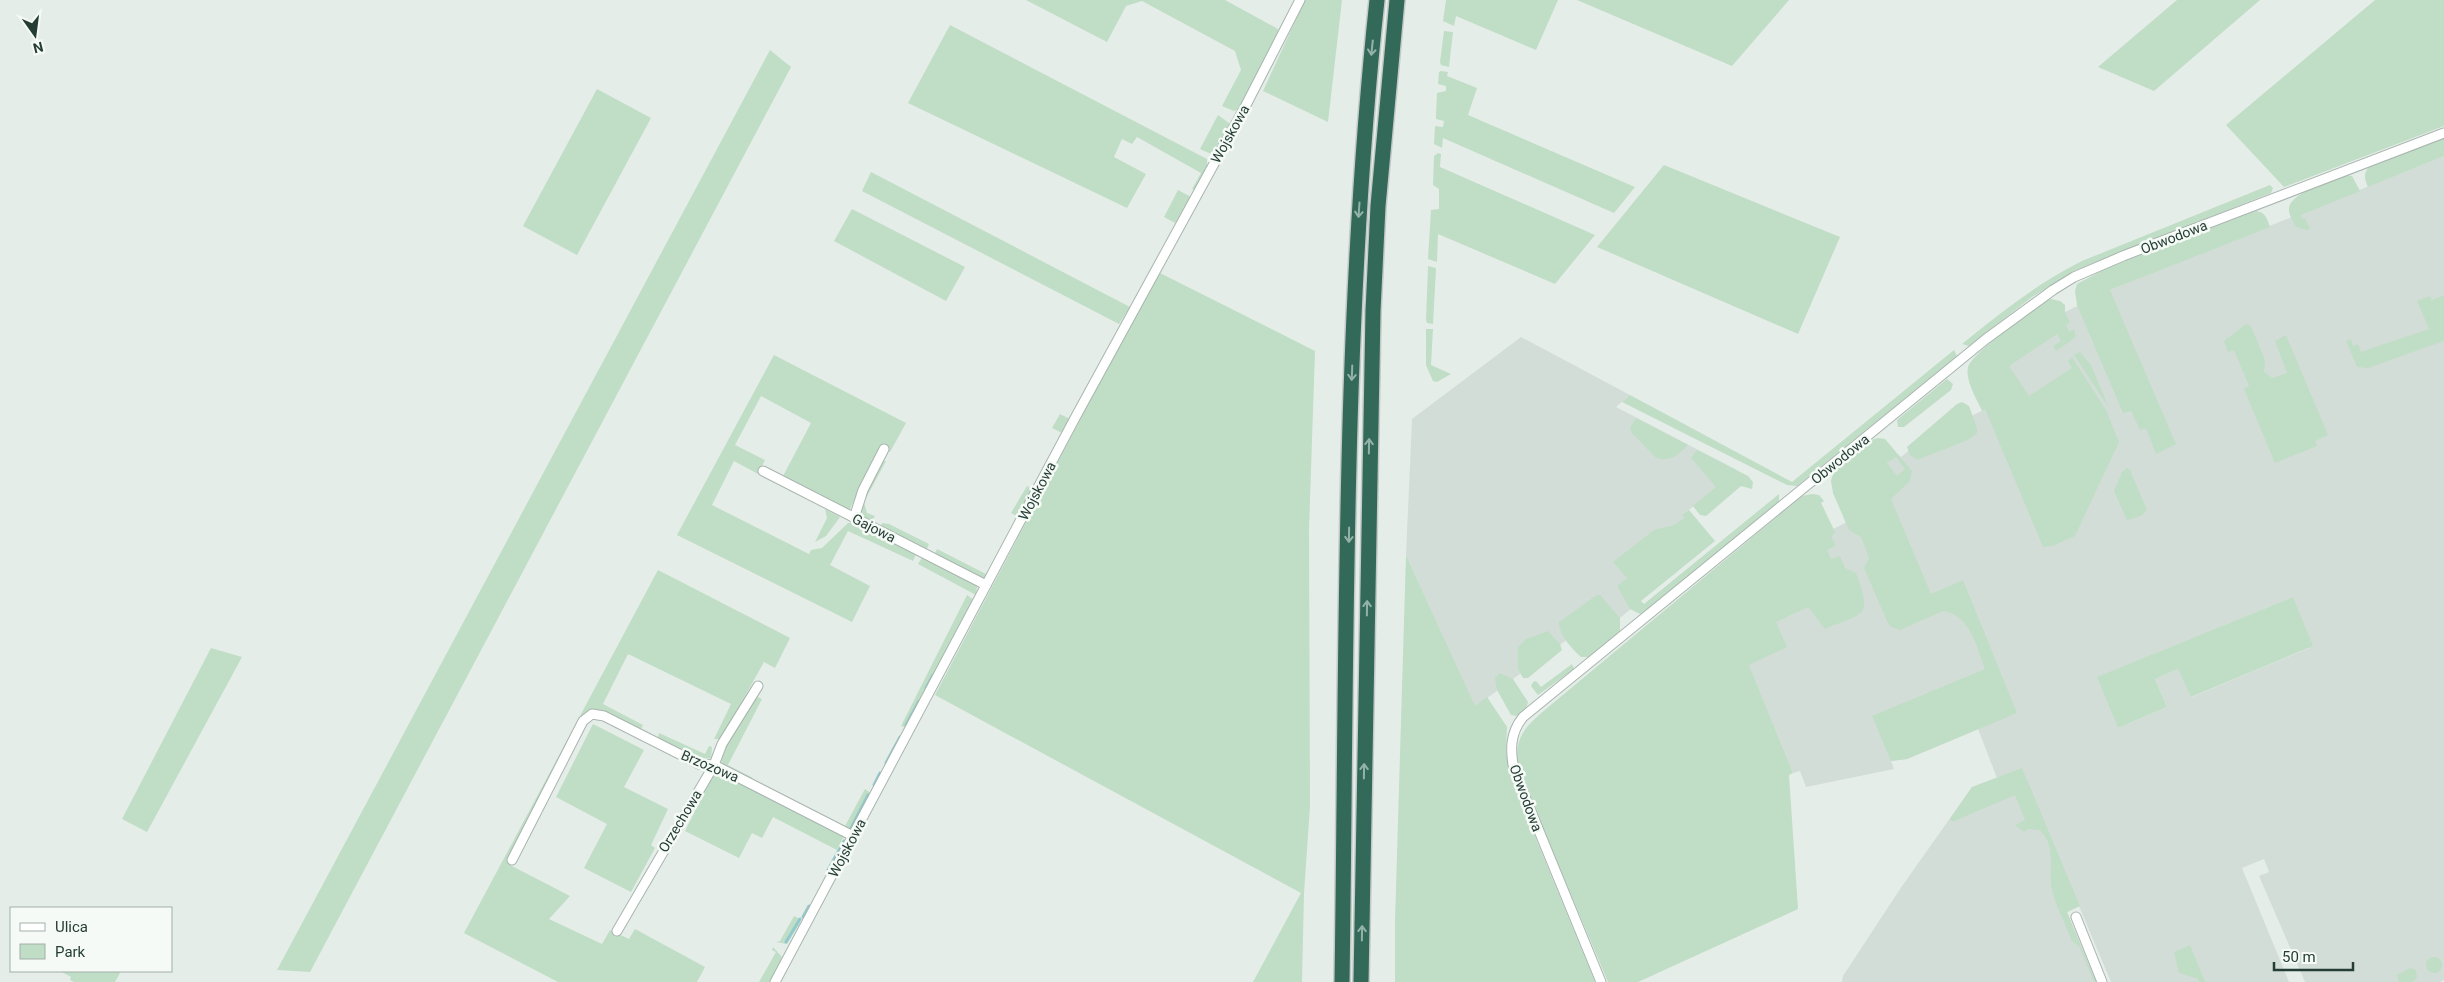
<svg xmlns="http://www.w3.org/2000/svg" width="2444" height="982" font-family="Roboto,sans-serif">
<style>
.built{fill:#d3ddd8;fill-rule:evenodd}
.green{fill:#c0ddc5;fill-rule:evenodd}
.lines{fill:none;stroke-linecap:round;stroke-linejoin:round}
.stream{stroke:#91cace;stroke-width:3}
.minor-casing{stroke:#a8b5af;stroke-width:11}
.motorway-casing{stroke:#c2c9c6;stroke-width:18}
.minor{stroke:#fff;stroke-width:9}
.motorway{stroke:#336959;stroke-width:15}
.oneway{stroke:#94b2a8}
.labels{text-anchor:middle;stroke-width:5;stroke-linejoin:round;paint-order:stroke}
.street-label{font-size:14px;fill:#253e35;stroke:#f6faf7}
</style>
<rect width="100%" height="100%" fill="#e5ede9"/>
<g class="built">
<path d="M 2444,156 L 2444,980 L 2440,982 L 2305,982 L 2259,876 L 2269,872 L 2264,859 L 2242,868 L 2289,982 L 2111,982 L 2079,906 L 2067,912 L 2096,982 L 1842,982 L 1843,976 L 1900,889 L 1972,787 L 1997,778 L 1978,729 L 1907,759 L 1891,761 L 1894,769 L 1806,787 L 1800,771 L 1793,773 L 1717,588 L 1821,503 L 1833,529 L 1845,523 L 1879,470 L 1898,454 L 1901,457 L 1913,447 L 1985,409 L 1976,387 L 2065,312 L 2110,290 ZM 2293,597 L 2309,648 L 2192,697 L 2178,669 L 2155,679 L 2167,707 L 2118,728 L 2098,677 Z"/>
<polygon points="1521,337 1630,395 1616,407 1737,470 1683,515 1702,538 1632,608 1620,618 1599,616 1475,707 1406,555 1412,419"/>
</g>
<g class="green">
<polygon points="1026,0 1225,0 1278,29 1278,33 1240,109 1234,111 1222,106 1241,70 1235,51 1142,1 1126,6 1107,42"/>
<polygon points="1305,0 1342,0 1328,122 1263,91"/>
<polygon points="1446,0 1558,0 1536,50 1456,16 1454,26 1443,21"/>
<polygon points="1577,0 1789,0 1732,66"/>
<polygon points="2177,0 2260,0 2154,91 2098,67"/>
<polygon points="2375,0 2444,0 2444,126 2284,187 2226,125"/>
<polygon points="950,25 1207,159 1207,168 1195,190 1192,189 1201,173 1137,137 1132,144 1122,139 1114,157 1146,174 1127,208 908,103"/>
<polygon points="1444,31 1453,32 1449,67 1441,65 1440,62"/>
<polygon points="770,50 791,67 310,972 277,970"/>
<polygon points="1441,71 1448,72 1447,76 1477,88 1468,115 1635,187 1614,213 1443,138 1442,148 1434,144 1435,126 1443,127 1444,121 1436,119 1436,116 1437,93 1446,91 1446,86 1438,84 1439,72"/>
<polygon points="597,89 651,118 577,255 523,226"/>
<polygon points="1218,115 1229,123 1231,127 1216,153 1211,154 1200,149"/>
<path d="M 2444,138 L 2444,156 L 2368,187 C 2365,180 2363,175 2368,168 Z"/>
<polygon points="1438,153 1441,154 1440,167 1595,235 1555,284 1438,234 1437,262 1428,259 1431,210 1439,209 1439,189 1433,185 1434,156"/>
<polygon points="1664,165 1840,237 1798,334 1597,247"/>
<polygon points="871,172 1130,307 1119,324 862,191"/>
<path d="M 2347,175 L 2352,176 L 2360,191 L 2301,215 L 2302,219 L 2305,218 L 2310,229 L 2306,230 L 2296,227 C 2293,221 2288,214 2289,208 C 2291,192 2334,180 2347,175 Z"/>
<path d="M 2270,185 L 2273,188 L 2271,193 L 2076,270 L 2032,297 L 1969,346 L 1962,344 C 2000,313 2038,283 2082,261 Z"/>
<polygon points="1178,190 1191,197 1175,223 1164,217"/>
<polygon points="852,209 965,267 946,301 834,241"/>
<path d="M 2256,211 C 2266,212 2267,219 2270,227 L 2110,290 L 2176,444 L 2156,454 L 2146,428 L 2140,430 L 2131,411 L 2123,413 L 2077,305 L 2075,291 L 2077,284 L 2107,268 Z"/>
<polygon points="1428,266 1436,268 1433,324 1427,323 1426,320"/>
<polygon points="1158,272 1315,351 1309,530 1310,806 1304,893 1302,982 1253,982 1301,893 935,695"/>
<polygon points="2444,295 2444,341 2368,368 2357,367 2346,341 2351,339 2353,346 2358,344 2361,352 2429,329 2417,301 2430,296 2432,300"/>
<path d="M 2051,299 L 2060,301 L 2065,305 L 2065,312 L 2070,322 L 2066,325 L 2069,332 L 2074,329 L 2076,337 L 2056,351 L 2053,346 L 2061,341 L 2057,334 L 2009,366 L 2029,396 L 2072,368 L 2068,361 L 2072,357 L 2106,410 L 2119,442 L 2075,536 L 2052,546 L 2043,547 L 1985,409 L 1982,411 C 1977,399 1965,381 1968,367 C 1972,353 2032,311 2046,300 Z"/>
<polygon points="2246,324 2251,326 2265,360 2264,372 2272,378 2287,373 2275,341 2286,335 2328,435 2315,441 2317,446 2275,463 2244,389 2249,386 2234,350 2228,352 2224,341"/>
<polygon points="1426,329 1433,329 1431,365 1451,374 1437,382 1433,381 1426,365"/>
<polygon points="1954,350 1957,356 1797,486 1787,485 1622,402 1630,395 1792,482"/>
<polygon points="2080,352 2091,365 2109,408 2074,355"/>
<polygon points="774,355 906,423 890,452 883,448 864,479 849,511 782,478 811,423 761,396 735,445 765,460 758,474 734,461 712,505 809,554 811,550 822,548 848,523 856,523 916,554 913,561 848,531 830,565 870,586 852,622 677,535"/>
<polygon points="1947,379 1953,384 1951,390 1904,427 1898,427 1897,420"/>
<polygon points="1962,402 1969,406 1977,428 1977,433 1968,440 1917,460 1910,455 1907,447 1957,404"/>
<polygon points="1060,414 1070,419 1062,433 1052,428"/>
<path d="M 1636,418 L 1688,445 C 1679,454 1669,464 1655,457 L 1632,433 L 1630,428 Z"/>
<path d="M 1878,438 L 1885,439 L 1912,471 L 1910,481 L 1891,499 L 1931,594 L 1963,580 L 2017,713 L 1907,759 L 1891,761 L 1872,716 L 1985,669 C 1977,648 1970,614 1943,611 L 1900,630 L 1891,627 L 1887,621 L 1864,568 L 1869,558 L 1861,537 L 1849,530 L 1833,493 L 1831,481 L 1833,474 L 1840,465 L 1871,440 ZM 1896,457 L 1905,469 L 1897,476 L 1887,463 Z"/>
<polygon points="1697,450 1748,476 1753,482 1752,489 1741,486 1706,516 1700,515 1693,506 1716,487 1691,458"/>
<polygon points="880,461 886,461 864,502 867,513 875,516 871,521 866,521 860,510"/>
<polygon points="2127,468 2130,470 2147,510 2141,516 2127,520 2114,491 2122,472"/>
<polygon points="1027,486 1034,490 1019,517 1011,513"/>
<polygon points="1779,494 1779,502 1644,613 1640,614 1630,609 1617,586 1627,578 1613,562 1654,530 1674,525 1685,518 1682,515 1689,510 1715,541 1641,601 1644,604"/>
<path d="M 1812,494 L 1819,495 L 1824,501 L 1821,503 L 1835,532 L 1831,537 L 1836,545 L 1827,550 L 1831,559 L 1840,556 L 1845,568 L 1856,573 C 1872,618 1866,612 1825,629 L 1808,607 L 1776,622 L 1787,647 L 1749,665 L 1793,773 L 1789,775 L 1798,909 L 1638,982 L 1608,982 L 1519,772 C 1513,740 1522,729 1546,709 L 1802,496 Z"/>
<polygon points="825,509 840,517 826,536 815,542 827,518"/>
<polygon points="882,523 889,524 929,544 926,551 881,527"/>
<polygon points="937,549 988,575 983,580 934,556"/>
<polygon points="1406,555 1475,706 1487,697 1507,727 1506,752 1513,783 1595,982 1395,982 1395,921"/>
<polygon points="923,556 974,583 977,587 976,595 918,564"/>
<polygon points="658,570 790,638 775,668 764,662 721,739 714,739 731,704 628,654 603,704 643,725 640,731 584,715 508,864 570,896 549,919 602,944 610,930 629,939 635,929 705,967 697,982 558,982 464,933"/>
<polygon points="967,595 974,600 907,728 901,726"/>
<path d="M 1597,595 L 1600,595 L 1620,618 L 1620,631 L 1589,657 L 1581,657 C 1572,649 1559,635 1559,622 Z"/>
<polygon points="2293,597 2313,646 2191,697 2178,669 2155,679 2167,707 2118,728 2097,677"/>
<polygon points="1548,631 1560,644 1562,650 1528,678 1523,678 1518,669 1518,647 1526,639"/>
<polygon points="211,648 242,657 147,832 122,819"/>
<polygon points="1572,664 1574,669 1538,695 1531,686 1533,682 1536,681 1541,687"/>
<polygon points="1500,673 1513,679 1528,702 1526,709 1517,716 1511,715 1497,690 1495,678"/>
<polygon points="755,696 762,699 728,765 753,778 749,778 724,768 720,757"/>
<polygon points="593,724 644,750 624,787 668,809 651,845 655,848 631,892 584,868 607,824 556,797"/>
<polygon points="659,733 705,754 709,746 712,747 711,758 699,760 660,741 658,737"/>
<path d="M 2022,768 L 2080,906 L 2067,912 L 2096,982 L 2094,982 L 2079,946 L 2072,941 C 2066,925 2056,907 2052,890 C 2047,868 2058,849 2040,830 L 2028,829 L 2024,832 L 2015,825 L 2025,820 L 2015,795 L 1952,822 L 1950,819 L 1972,787 Z"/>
<polygon points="721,773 844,836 837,850 773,817 762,838 752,833 739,858 685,831 712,777"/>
<polygon points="865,789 872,794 850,830 801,805 845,826"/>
<polygon points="794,916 800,919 800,923 787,944 776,942 780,941"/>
<polygon points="2190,945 2205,982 2199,982 2198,979 2179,973 2174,952"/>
<polygon points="773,947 782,957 771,982 759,982 776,952 772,950"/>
<circle cx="2434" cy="965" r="8"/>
<polygon points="2410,968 2416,970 2417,978 2412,982 2399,982 2397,975"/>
<polygon points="60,971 121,971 115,982 74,982 70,980 71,977"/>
</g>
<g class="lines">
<g class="stream">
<polyline points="926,688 933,675"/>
<polyline points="906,725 919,701"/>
<polyline points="886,763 900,737"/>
<polyline points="874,785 880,773"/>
<polyline points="851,828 868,795"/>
<polyline points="828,870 844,841"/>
<polyline points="803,917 809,906"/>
<polyline points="786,942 800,919"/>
</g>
<g class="minor-casing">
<g id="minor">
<polyline points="763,471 986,585"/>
<polyline points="854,518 863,490 884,449"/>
<polyline points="512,860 583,721 592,714 604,716 699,764 714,765 853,836"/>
<polyline points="2076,917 2102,982"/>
<polyline points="617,931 714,765 722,744 758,686"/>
<polyline points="775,982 1075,418 1245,107 1300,0"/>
<path d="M 1601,982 L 1514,770 C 1510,750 1510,733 1523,717 L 1986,339 L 2053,290 L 2074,277 L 2123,256 L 2444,133"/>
</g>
</g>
<g class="motorway-casing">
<g id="motorway">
<path d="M 1342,982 C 1347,655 1342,326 1377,0"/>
<polyline points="1361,982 1373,311 1378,206 1397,0"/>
</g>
</g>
<use href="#minor" class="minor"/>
<use href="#motorway" class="motorway"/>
</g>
<defs><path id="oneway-shaft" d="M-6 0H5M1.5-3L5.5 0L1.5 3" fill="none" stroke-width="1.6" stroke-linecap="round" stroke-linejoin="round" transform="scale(1.25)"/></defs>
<g class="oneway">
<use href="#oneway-shaft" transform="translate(1372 48) rotate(96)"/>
<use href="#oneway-shaft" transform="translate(1359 210) rotate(94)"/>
<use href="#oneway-shaft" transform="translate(1352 373) rotate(92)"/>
<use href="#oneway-shaft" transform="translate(1369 446) rotate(-89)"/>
<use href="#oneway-shaft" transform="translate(1349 535) rotate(91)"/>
<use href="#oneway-shaft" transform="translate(1367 608) rotate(-89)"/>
<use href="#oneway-shaft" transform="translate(1364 771) rotate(-89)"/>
<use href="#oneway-shaft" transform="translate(1362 933) rotate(-89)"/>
</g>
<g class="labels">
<g class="street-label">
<text transform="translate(1230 134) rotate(-61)" y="5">Wojskowa</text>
<text transform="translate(2174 237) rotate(-21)" y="5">Obwodowa</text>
<text transform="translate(1840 459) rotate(-39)" y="5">Obwodowa</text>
<text transform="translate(1037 491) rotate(-62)" y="5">Wojskowa</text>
<text transform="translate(874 528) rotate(27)" y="5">Gajowa</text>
<text transform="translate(710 766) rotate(23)" y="5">Brzozowa</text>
<text transform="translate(1526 798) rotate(70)" y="5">Obwodowa</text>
<text transform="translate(680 821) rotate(-59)" y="5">Orzechowa</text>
<text transform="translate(847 848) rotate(-62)" y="5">Wojskowa</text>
</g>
</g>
<rect x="10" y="907" width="162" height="65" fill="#f6faf7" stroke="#a2afa9"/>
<rect x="20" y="923" width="25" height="8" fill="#ffffff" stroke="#a2afa9"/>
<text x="55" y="932" font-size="15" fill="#253e35">Ulica</text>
<rect x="20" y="944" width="25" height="15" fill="#c0ddc5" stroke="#a2afa9"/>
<text x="55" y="957" font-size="15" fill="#253e35">Park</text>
<g transform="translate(35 35) rotate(166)" stroke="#f6faf7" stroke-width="4" paint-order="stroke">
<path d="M0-4L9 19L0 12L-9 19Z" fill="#253e35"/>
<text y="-8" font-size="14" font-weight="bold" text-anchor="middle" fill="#253e35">N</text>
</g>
<path d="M2274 962v8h79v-8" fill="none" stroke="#253e35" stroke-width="2.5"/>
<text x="2282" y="962" font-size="15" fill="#253e35" stroke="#f6faf7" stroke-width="4" paint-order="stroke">50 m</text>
</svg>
